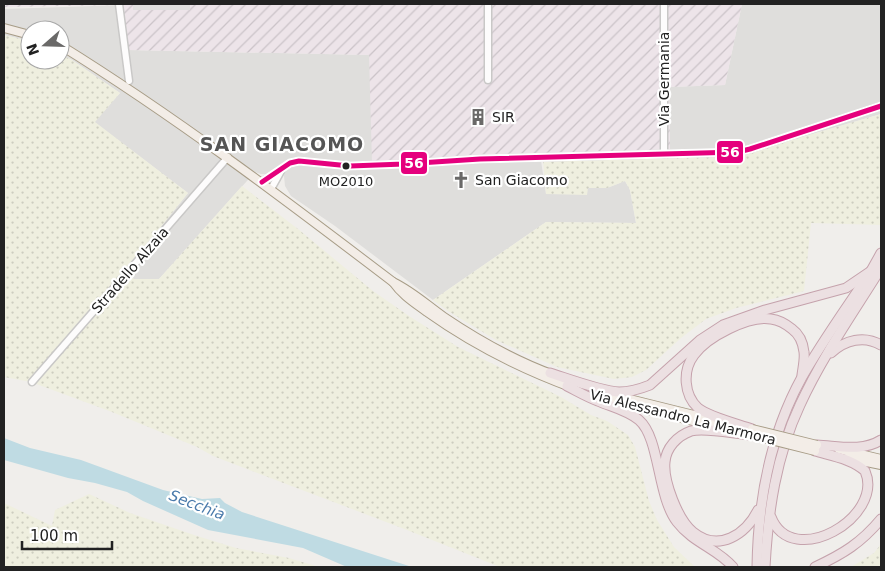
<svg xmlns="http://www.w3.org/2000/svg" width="885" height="571" font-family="'DejaVu Sans',sans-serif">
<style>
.residential{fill:#dfdedc}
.industrial{fill:url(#industrial-furrows)}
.farmland{fill:url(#farmland-dots)}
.parking{fill:#e0dfde}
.water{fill:#bfdbe3}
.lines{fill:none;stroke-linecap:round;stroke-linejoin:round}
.minor-casing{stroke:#c9c8c7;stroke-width:9}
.major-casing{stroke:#a79c86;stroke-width:10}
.highway-casing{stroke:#c5a2ac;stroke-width:11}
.minor{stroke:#fdfcfc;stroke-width:6}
.major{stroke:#f3ede7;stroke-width:8}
.highway{stroke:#ece0e2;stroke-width:9}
.major-bridge-casing{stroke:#a79c86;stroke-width:10;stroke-linecap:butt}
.major-bridge{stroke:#f3ede7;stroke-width:8}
.bus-1-casing{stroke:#fff;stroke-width:9}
.bus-1{stroke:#e5007d;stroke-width:5}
.bus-dot{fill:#222;stroke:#fff;stroke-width:2}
.labels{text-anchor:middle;stroke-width:4.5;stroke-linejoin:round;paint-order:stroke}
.bus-label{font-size:13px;fill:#222;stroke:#fff}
.street-label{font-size:14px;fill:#222;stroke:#fff}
.poi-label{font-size:14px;fill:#222;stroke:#fff;text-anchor:start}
.water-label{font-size:15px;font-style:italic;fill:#4a7aab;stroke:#fff}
.district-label{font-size:19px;font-weight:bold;letter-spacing:1px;fill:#555;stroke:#fff}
.line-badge{stroke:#fff;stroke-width:2}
.badge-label{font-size:14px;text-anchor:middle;font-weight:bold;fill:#fff}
</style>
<defs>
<pattern id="industrial-furrows" width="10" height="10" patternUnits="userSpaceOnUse" patternTransform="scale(1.25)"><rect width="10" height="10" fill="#ede4e9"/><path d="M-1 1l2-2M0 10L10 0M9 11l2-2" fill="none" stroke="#cbc3c8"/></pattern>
<pattern id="farmland-dots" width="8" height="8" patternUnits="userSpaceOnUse" patternTransform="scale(1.25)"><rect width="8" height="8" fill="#efefdf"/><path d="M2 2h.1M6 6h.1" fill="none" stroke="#cdcdbf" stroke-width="1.8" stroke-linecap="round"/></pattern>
</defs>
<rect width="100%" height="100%" fill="#f0eeeb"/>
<g class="residential">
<polygon points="742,4 881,4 881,114 741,155 670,157 669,87 725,85"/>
<polygon points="123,5 128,50 370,55 479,156 540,154 546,194 588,188 607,188 625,181 630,190 636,223 546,222 433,300 335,226 291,196 285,186 284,176 285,170 279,167 267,174 261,174 255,172 159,279 134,279 124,273 188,193 94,122 120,93 72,60 60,54 60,30 30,30 30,41 4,35 4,9"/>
</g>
<polygon class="industrial" points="4,4 742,4 725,85 669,87 670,151 479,156 372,163 369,55 128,50 123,5 4,7"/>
<g class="farmland">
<polygon points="4,35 30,41 30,60 60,60 60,54 72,60 120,93 95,122 188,193 124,273 134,279 159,279 242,186 298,229 373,291 409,316 458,347 561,397 591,415 607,421 628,435 635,447 649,501 657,520 674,547 695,567 500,567 407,530 213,456 197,447 112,412 31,382 4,377"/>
<polygon points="881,114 881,225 811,223 804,291 736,308 706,319 681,338 646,370 632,377 614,379 557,367 496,340 448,311 433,300 546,222 636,223 630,190 625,181 607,188 588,188 587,195 546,194 543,160 741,155"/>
<polygon points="89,494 130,513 194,535 236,548 289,558 319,567 4,567 4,503 52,526 55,510"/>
<polygon points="881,544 881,567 851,567 874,553"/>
</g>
<rect class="parking" x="133" y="4" width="57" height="6"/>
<polygon class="water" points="4,438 30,448 81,460 163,490 202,499 220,498 225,503 242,512 412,567 347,567 303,548 208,530 143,501 127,492 95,483 68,478 4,460"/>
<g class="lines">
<g class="minor-casing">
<g id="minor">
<polyline points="119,4 129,81"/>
<polyline points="488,80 488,4"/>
<polyline points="664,154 664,4"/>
<polyline points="262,182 290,163 299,161 350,166 404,164 480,159 738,152 750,149 881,106"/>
<polyline points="271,189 281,171"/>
<polyline points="32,382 228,157"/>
</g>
</g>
<g class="major-casing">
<g id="major">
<polyline points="4,28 30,35"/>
<path d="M 60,45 C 176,117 284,199 393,282 C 412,291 427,305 444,317 C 478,340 516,361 554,375"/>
<path d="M 393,282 C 402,295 415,303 427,312 C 472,344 521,369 573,388"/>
<polyline points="605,393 718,421"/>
<polyline points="602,399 722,428"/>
<polyline points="839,449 881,459"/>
<polyline points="847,458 881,465"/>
</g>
</g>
<g class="highway-casing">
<g id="highway">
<path d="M 831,353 C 845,340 864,335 881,345"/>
<path d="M 550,373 C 569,379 601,391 619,392 C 630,392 640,389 650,385 L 700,340 L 723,325 L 765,310 L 846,288 L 871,271"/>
<path d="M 567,386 C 577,391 587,397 598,401 C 612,407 627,410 639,420 C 660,438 657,496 677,522 C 693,543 718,549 733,567"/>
<path d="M 752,429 C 738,424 709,417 698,408 C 684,395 682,371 694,355 C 707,337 749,315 771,319 C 779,320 786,324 792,329 C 799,334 803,343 804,352 C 805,359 803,367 802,375"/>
<path d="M 751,435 C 735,434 705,427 691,431 C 677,436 666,448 665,462 C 663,481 678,520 693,532 C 719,553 746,534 758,510"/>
<path d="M 817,445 C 839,446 862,452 881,440"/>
<path d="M 771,517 C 792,571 885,517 865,471 C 852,459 832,456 815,451"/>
<path d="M 757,567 C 758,501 770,435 802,377 C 823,340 848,306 871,271 L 881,253"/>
<path d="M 765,567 C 768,512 776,456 800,405 C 822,357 853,313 881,268"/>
<path d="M 815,567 C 843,554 861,543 881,519"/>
</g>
</g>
<use href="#minor" class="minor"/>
<use href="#major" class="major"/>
<use href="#highway" class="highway"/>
<g class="major-bridge-casing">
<g id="major-bridge">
<polyline points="752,429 817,445"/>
<polyline points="751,435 815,451"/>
</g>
</g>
<use href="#major-bridge" class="major-bridge"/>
<g class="bus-1-casing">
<polyline id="bus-1" points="262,182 290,163 299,161 350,166 404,164 480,159 738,152 750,149 881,106"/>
</g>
<use href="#bus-1" class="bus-1"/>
</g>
<defs>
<g id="building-bare" transform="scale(1.35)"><path d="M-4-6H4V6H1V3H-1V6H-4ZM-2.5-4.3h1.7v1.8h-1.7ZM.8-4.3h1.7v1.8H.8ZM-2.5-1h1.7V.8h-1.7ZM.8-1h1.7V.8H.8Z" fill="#6a6968" stroke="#fff" stroke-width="2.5" paint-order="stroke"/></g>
<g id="church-bare" transform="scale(1.35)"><path d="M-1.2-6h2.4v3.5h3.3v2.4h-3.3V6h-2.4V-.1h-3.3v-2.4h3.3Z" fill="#6a6968" stroke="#fff" stroke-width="2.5" paint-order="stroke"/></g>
</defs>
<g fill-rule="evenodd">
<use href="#building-bare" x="478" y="117"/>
<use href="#church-bare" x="461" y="180"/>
</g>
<circle class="bus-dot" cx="346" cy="166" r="4.5"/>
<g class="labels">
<g class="bus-label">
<text x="346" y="186">MO2010</text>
</g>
<g class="street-label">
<text transform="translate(664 79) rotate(-90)" y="5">Via Germania</text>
<text transform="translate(130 270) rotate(-49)" y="5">Stradello Alzaia</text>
<text transform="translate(683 417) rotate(14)" y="5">Via Alessandro La Marmora</text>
</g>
<g class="poi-label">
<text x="492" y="122">SIR</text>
<text x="475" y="185">San Giacomo</text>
</g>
<g class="water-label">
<text transform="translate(197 505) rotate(21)" y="5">Secchia</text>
</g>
<g class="district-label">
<text x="282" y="151">SAN GIACOMO</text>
</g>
</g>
<g class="line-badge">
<rect x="716" y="140" width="28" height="24" rx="5" fill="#e5007d"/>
<rect x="400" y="151" width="28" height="24" rx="5" fill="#e5007d"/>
</g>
<g class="badge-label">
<text x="730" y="157">56</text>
<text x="414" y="168">56</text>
</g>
<rect width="885" height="571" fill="none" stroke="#222222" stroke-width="10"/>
<g transform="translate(45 45) rotate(250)"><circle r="24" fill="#ffffff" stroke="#a7a7a7"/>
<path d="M0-4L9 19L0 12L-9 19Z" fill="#6a6968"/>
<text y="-8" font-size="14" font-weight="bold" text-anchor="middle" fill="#222222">N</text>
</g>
<path d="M22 541v8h90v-8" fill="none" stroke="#222222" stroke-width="2.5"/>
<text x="30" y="541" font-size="15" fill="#222222" stroke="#ffffff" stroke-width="4" paint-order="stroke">100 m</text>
</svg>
